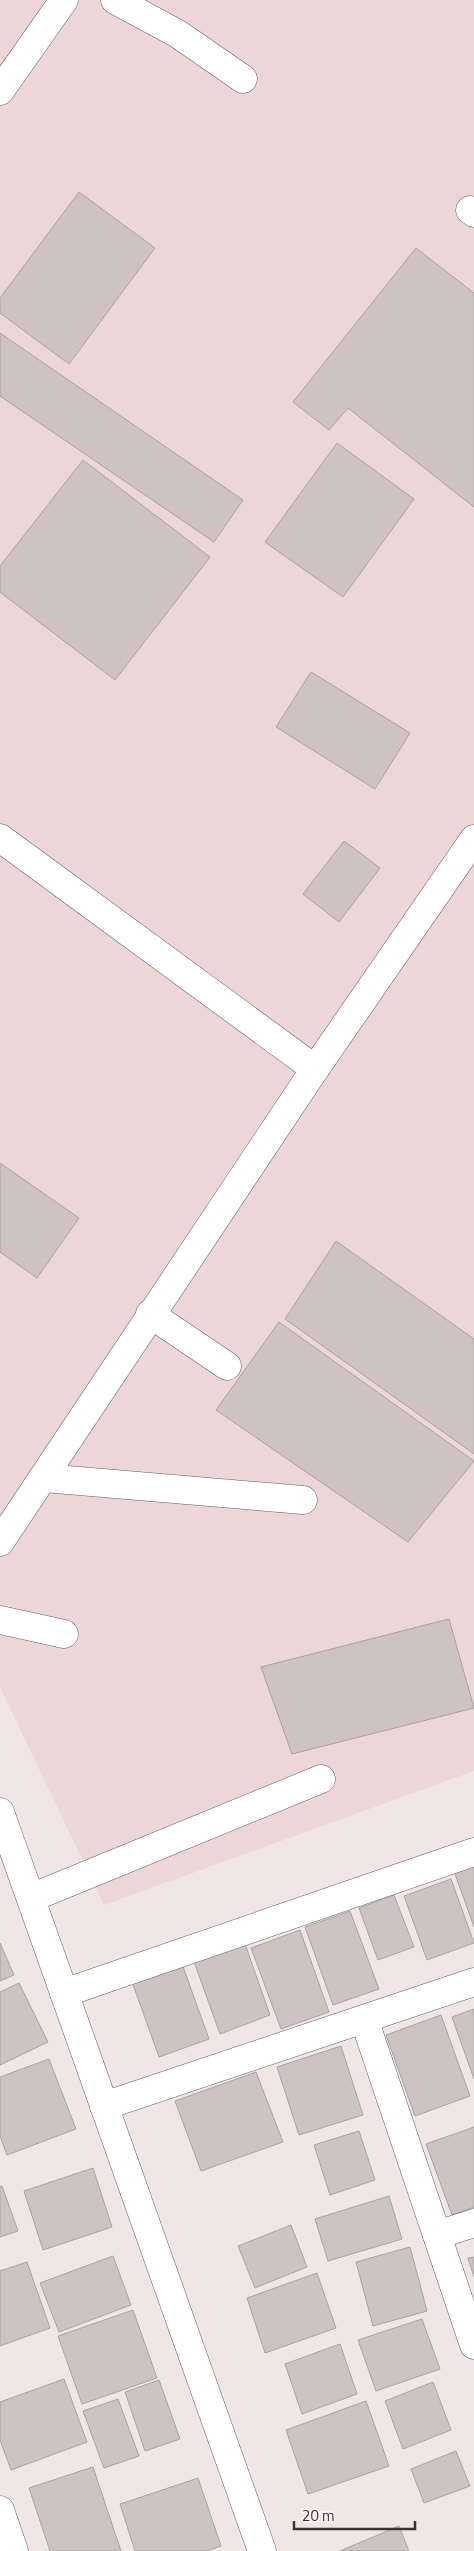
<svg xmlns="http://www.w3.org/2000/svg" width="474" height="2551" font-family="'Titillium Web',sans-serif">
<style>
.built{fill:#ecd6d7}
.building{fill:#cec2c2;stroke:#aca0a1}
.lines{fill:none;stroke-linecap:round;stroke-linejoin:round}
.minor-casing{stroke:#685d5d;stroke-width:29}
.minor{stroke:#fff;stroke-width:28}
</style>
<rect width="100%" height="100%" fill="#f2e5e5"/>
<polygon class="built" points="0,0 474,0 474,1771 104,1905 0,1687"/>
<g class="building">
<polygon points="79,192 155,248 69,364 0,313 0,298"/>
<polygon points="416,248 474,293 474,507 348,408 329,430 293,402"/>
<polygon points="0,333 243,500 214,542 0,396"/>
<polygon points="337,443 414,499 343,597 265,542"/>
<polygon points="83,460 210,557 115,680 0,592 0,566"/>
<polygon points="311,672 410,733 375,789 276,727"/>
<polygon points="344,841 380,868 339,922 303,894"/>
<polygon points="0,1163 79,1218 37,1278 0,1252"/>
<polygon points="336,1241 474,1339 474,1454 285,1319"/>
<polygon points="279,1322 474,1461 408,1542 216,1410"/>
<polygon points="449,1619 474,1708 292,1754 261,1667"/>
<polygon points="474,1864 474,1927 454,1871"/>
<polygon points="451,1879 474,1943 427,1960 404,1896"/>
<polygon points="394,1895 414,1947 378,1960 359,1908"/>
<polygon points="350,1911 379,1989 333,2005 305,1927"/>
<polygon points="300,1930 329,2012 281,2029 251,1948"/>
<polygon points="244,1941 270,2015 220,2034 193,1959"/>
<polygon points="0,1943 14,1975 0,1981"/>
<polygon points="181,1961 209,2039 159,2057 131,1979"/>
<polygon points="19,1983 48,2042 0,2065 0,1992"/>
<polygon points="474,2009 474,2079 452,2017"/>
<polygon points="441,2015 470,2096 415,2116 386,2035"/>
<polygon points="341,2046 363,2115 299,2135 277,2067"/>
<polygon points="49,2059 76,2129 7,2155 0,2136 0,2077"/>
<polygon points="256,2072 283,2142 201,2171 175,2101"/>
<polygon points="474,2127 474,2207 452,2215 426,2144"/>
<polygon points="359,2131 375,2180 330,2195 314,2145"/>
<polygon points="93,2168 112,2227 43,2250 24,2191"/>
<polygon points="2,2186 18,2231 0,2237 0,2187"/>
<polygon points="389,2196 402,2239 328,2261 315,2219"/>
<polygon points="291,2225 307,2267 255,2288 238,2246"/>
<polygon points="410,2247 427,2311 373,2326 356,2262"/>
<polygon points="113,2256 131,2305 59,2332 40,2283"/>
<polygon points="474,2257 474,2277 468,2258"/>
<polygon points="27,2262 50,2328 0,2346 0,2271"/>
<polygon points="317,2273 336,2328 265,2353 247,2298"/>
<polygon points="133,2310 157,2378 82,2404 58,2336"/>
<polygon points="422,2319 440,2369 376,2391 358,2340"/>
<polygon points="340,2344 357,2394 302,2414 285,2364"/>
<polygon points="64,2379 87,2442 11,2470 0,2440 0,2402"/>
<polygon points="159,2380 180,2439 145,2451 125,2392"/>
<polygon points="433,2382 451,2430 403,2449 385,2401"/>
<polygon points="118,2399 139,2456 104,2468 83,2411"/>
<polygon points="366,2401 389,2466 308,2494 286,2430"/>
<polygon points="456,2451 470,2486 424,2503 411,2469"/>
<polygon points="93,2467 121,2551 50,2551 29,2488"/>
<polygon points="198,2478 221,2546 207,2551 135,2551 120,2504"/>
<polygon points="399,2526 409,2551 340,2551"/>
</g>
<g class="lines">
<g class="minor-casing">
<g id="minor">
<polyline points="115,0 178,34 243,79"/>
<polyline points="0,91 64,0"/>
<polyline points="470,210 474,213"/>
<polyline points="0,838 315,1069"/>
<polyline points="150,1314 227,1366"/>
<polyline points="44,1478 303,1500"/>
<polyline points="0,1542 315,1069 474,839"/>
<polyline points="0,1620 64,1634"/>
<polyline points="0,1812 262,2551"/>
<polyline points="31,1898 321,1779"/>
<polyline points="64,1993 474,1852"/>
<polyline points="364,2019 474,2345"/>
<polyline points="104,2106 474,1982"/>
<polyline points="437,2235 474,2223"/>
<polyline points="0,2510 14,2551"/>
</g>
</g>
<use href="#minor" class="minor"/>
</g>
<path d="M294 2521v8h121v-8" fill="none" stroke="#383434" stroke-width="2.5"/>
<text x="302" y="2521" font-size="15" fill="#383434" stroke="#fff2f2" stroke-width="4" paint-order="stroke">20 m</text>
</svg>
